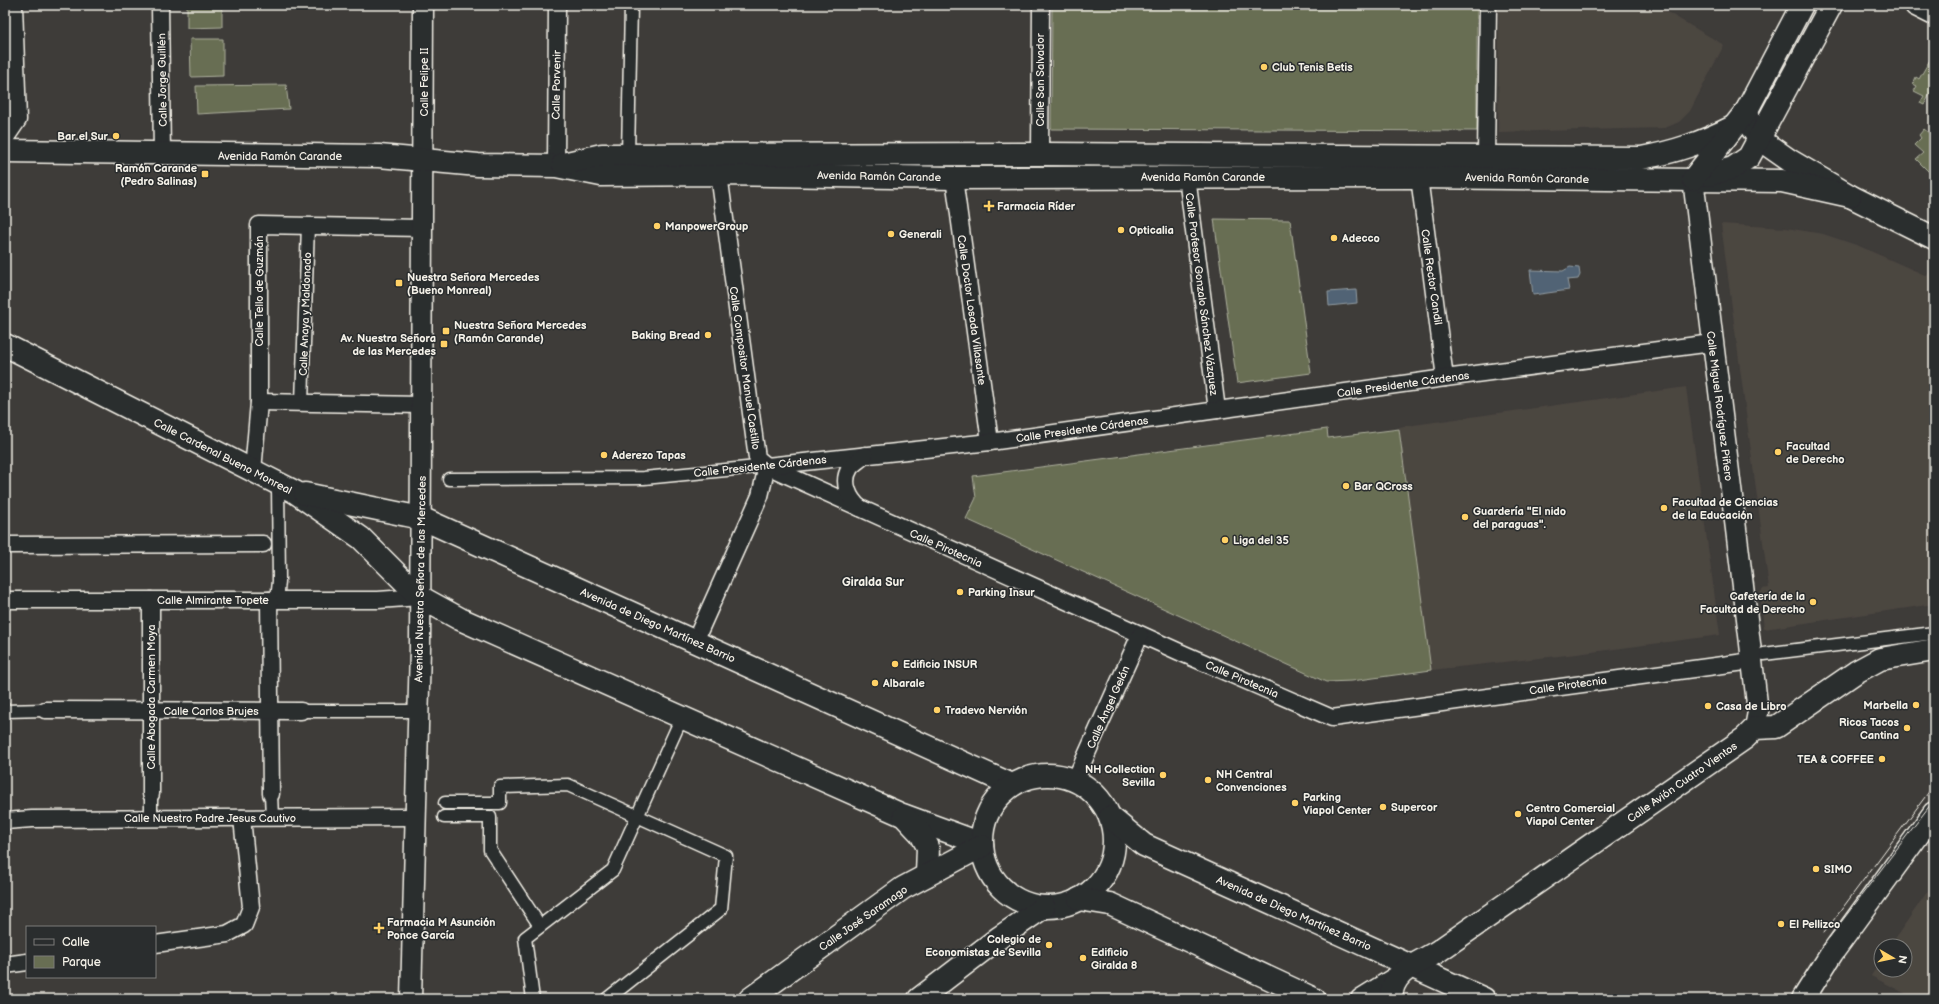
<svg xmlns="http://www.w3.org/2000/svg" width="1939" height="1004" font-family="'Balsamiq Sans',sans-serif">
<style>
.built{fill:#4c4641}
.green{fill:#686e53;stroke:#aeb09e}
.water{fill:#516374;stroke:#929ca2}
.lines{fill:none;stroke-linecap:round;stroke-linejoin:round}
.pedestrian-casing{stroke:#f4f1e8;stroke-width:15}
.minor-casing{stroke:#f4f1e8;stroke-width:19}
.tertiary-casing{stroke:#f4f1e8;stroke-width:23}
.primary-casing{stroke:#f4f1e8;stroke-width:25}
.pedestrian{stroke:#2a2d2e;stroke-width:12}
.minor{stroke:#2a2d2e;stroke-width:16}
.tertiary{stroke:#2a2d2e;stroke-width:20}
.primary{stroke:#2a2d2e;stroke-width:22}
.tram{stroke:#f4f1e8;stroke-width:1}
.poi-dot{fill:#ffd166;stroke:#2a2d2e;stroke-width:1.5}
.labels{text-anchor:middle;stroke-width:3;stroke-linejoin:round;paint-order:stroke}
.poi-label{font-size:11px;font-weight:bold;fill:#f4f1e8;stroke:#2a2d2e;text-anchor:start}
.street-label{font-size:11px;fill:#f4f1e8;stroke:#2a2d2e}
.neighbourhood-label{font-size:12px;font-weight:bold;fill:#f4f1e8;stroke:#2a2d2e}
</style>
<rect width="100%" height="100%" fill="#3e3c39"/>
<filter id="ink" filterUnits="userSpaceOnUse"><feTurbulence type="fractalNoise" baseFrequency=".025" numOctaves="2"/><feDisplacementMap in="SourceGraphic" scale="8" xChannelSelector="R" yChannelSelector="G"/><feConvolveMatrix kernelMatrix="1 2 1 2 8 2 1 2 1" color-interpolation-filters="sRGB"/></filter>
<g filter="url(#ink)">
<g class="built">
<polygon points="1499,5 1655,5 1724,45 1690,111 1679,122 1665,128 1498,132"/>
<polygon points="1721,224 1786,228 1823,234 1859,246 1927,276 1934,264 1934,604 1764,629 1760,592 1762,591 1762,589 1769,588"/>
<polygon points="1686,387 1720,635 1577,654 1431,670 1399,427"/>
<polygon points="1934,882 1934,999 1916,999 1871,976 1881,959 1881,970 1905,970 1905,946 1896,946 1897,945 1894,940"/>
</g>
<g class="green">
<polygon points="187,5 222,5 222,27 187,28"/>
<polygon points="1052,5 1477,5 1477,131 1051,129"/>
<polygon points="190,39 223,39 223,76 191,77"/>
<polygon points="1931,58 1934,59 1934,87 1924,105 1920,103 1924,96 1914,91 1917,86 1913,84 1916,77 1919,79"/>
<polygon points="286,85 289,109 197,114 196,86"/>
<polygon points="1924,129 1934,137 1934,170 1931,174 1916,159 1923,153 1914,145 1921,138 1919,135"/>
<polygon points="1214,219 1290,220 1311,373 1237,383"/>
<polygon points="1327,429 1328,438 1399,429 1431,670 1352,681 1326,682 966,519 976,498 973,476"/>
</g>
<g class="water">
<polygon points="1570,267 1579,268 1580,275 1578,279 1567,280 1569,290 1533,295 1530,270 1563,271"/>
<polygon points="1356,290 1357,303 1329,306 1328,292"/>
</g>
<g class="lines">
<g class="pedestrian-casing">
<g id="pedestrian">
<polyline points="628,155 631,5"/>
<polyline points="302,403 308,225"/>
<polyline points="449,479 644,478 767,466"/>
<polyline points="277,600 279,581 278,484"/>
<polyline points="1764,654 1934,633"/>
<polyline points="5,711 45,710"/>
<polyline points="301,711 418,711"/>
<polyline points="271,794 272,818"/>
<polyline points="445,803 500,803 500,787 568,785 726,856 721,909 607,999"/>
<polyline points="444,817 490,817 490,850 540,926"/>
<polyline points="151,818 151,794"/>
<polyline points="533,999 525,938 613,870 682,717"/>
</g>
</g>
<g class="minor-casing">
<g id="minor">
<polyline points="160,5 162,154"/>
<polyline points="5,139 18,120 14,5"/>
<polyline points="1040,154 1041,5"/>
<polyline points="1486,156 1488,5"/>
<polyline points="556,166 557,5"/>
<polyline points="719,174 757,458 767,466 1184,654 1332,718 1752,661"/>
<polyline points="1187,177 1217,410"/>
<polyline points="1419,177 1445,378"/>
<polyline points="954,178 990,442"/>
<polyline points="259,402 421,405"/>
<polyline points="767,466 990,442 1445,378 1712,343"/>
<polyline points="253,471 259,402 259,225 422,228"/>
<path d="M 860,508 C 849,499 841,482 850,468 C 853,463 861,459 865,455"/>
<polyline points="5,545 263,544"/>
<polyline points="5,600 378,600 420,597"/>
<polyline points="151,600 151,794"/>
<polyline points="269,600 271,794"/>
<polyline points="695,641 760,496 767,466"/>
<polyline points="45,710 301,711"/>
<polyline points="1075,780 1140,635"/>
<polyline points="5,821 32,819 414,817"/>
<polyline points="155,944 227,934 244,925 251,907 242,818"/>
<polyline points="5,965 27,962"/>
</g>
</g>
<g class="tertiary-casing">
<g id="tertiary">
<polyline points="1693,179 1749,635 1758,712 1755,728"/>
<polyline points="411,999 420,648 423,5"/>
<polyline points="1361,999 1398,976"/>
</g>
</g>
<g class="primary-casing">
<g id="primary">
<polyline points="1916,5 1934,14"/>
<polyline points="1747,110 1751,127 1759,139 1789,160 1850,196 1934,238"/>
<polyline points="5,151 379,156 478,165 556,166 601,175 719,174 954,178 1419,177 1782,181 1850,196"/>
<path d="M 563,164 L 602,155 L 1040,154 L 1641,158 C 1675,152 1701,143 1733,127"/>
<polyline points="1709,175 1733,168 1749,157 1831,5"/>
<polyline points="1693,179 1747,110 1802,5"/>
<polyline points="5,345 295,492 361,538 420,597 460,619 900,814 982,844"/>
<polyline points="305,494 421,518 1012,785"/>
<circle cx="1048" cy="841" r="66"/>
<polyline points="904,816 921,834 928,847 927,875"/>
<polyline points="1110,817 1144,845 1484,999"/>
<polyline points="1079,899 1110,904 1314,999"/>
<polyline points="750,999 903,888 982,846"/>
<polyline points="919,999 1000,937 1044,907"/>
<path d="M 1391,999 C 1391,971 1417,964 1437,952 L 1745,738 L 1755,728 L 1776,727 L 1856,672 L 1880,659 L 1934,650"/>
<polyline points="1803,999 1832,953 1934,813"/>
</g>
</g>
<use href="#pedestrian" class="pedestrian"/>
<use href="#minor" class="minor"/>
<use href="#tertiary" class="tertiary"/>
<use href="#primary" class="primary"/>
<g class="tram">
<polyline points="1824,933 1934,785"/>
<polyline points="1829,938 1934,800"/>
</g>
</g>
</g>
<g class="poi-dot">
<circle cx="1264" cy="67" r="4"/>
<circle cx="116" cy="136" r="4"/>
<rect x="201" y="170" width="8" height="8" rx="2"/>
<path d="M987 200h4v4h4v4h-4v4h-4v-4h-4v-4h4z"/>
<circle cx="657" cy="226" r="4"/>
<circle cx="1121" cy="230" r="4"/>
<circle cx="891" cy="234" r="4"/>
<circle cx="1334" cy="238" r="4"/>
<rect x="395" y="279" width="8" height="8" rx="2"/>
<rect x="442" y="327" width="8" height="8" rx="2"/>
<circle cx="708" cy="335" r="4"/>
<rect x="440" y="340" width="8" height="8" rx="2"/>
<circle cx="1778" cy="452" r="4"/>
<circle cx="604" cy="455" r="4"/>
<circle cx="1346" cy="486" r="4"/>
<circle cx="1664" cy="508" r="4"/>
<circle cx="1465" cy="517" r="4"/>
<circle cx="1225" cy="540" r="4"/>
<circle cx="960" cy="592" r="4"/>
<circle cx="1813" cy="602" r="4"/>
<circle cx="895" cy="664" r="4"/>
<circle cx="875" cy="683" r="4"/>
<circle cx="1916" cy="705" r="4"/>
<circle cx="1708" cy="706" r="4"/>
<circle cx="937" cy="710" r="4"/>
<circle cx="1907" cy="728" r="4"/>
<circle cx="1882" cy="759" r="4"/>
<circle cx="1163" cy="775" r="4"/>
<circle cx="1208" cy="780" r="4"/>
<circle cx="1295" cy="803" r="4"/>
<circle cx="1383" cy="807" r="4"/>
<circle cx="1518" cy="814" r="4"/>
<circle cx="1816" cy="869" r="4"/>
<circle cx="1781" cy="924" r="4"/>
<path d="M377 922h4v4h4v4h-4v4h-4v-4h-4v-4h4z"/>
<circle cx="1049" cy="945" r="4"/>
<circle cx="1083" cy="958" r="4"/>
</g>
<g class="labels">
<g class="poi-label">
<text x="1272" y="71">Club Tenis Betis</text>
<text x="108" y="140" text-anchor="end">Bar el Sur</text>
<text x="197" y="172" text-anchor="end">Ramón Carande<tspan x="197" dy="13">(Pedro Salinas)</tspan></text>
<text x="997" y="210">Farmacia Ríder</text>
<text x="665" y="230">ManpowerGroup</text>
<text x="1129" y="234">Opticalia</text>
<text x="899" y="238">Generali</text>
<text x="1342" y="242">Adecco</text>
<text x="407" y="281">Nuestra Señora Mercedes<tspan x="407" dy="13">(Bueno Monreal)</tspan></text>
<text x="454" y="329">Nuestra Señora Mercedes<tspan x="454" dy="13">(Ramón Carande)</tspan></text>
<text x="700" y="339" text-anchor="end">Baking Bread</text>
<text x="436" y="342" text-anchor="end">Av. Nuestra Señora<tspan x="436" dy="13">de las Mercedes</tspan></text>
<text x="1786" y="450">Facultad<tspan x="1786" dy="13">de Derecho</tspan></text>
<text x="612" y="459">Aderezo Tapas</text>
<text x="1354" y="490">Bar QCross</text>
<text x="1672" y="506">Facultad de Ciencias<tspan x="1672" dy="13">de la Educación</tspan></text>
<text x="1473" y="515">Guardería "El nido<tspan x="1473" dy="13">del paraguas".</tspan></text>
<text x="1233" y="544">Liga del 35</text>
<text x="968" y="596">Parking Insur</text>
<text x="1805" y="600" text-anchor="end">Cafetería de la<tspan x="1805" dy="13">Facultad de Derecho</tspan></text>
<text x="903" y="668">Edificio INSUR</text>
<text x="883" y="687">Albarale</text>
<text x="1908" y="709" text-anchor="end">Marbella</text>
<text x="1716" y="710">Casa de Libro</text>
<text x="945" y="714">Tradevo Nervión</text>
<text x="1899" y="726" text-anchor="end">Ricos Tacos<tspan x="1899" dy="13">Cantina</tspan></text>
<text x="1874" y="763" text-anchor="end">TEA &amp; COFFEE</text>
<text x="1155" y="773" text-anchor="end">NH Collection<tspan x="1155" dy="13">Sevilla</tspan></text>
<text x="1216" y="778">NH Central<tspan x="1216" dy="13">Convenciones</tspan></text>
<text x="1303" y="801">Parking<tspan x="1303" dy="13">Viapol Center</tspan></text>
<text x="1391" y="811">Supercor</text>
<text x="1526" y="812">Centro Comercial<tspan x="1526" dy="13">Viapol Center</tspan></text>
<text x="1824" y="873">SIMO</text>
<text x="387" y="926">Farmacia M Asunción<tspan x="387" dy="13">Ponce García</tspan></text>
<text x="1789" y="928">El Pellizco</text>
<text x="1041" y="943" text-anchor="end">Colegio de<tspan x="1041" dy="13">Economistas de Sevilla</tspan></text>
<text x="1091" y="956">Edificio<tspan x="1091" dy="13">Giralda 8</tspan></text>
</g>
<g class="street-label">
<text transform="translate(162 80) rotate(-91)" y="4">Calle Jorge Guillén</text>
<text transform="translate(1040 80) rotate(-90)" y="4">Calle San Salvador</text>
<text transform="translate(424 82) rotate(-90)" y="4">Calle Felipe II</text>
<text transform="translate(556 85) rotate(-89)" y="4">Calle Porvenir</text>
<text x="280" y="160">Avenida Ramón Carande</text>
<text transform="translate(879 176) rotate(1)" y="4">Avenida Ramón Carande</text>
<text x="1203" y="181">Avenida Ramón Carande</text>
<text transform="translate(1527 178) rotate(1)" y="4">Avenida Ramón Carande</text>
<text transform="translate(1432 277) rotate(82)" y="4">Calle Rector Candil</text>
<text transform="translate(259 291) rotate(-90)" y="4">Calle Tello de Guzmán</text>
<text transform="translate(1202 294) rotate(83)" y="4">Calle Profesor Gonzalo Sánchez Vázquez</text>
<text transform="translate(972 310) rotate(82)" y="4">Calle Doctor Losada Villasante</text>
<text transform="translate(305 314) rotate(-88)" y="4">Calle Anaya y Maldonado</text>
<text transform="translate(745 368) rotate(82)" y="4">Calle Compositor Manuel Castillo</text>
<text transform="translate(1403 384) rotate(-8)" y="4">Calle Presidente Cárdenas</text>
<text transform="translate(1720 406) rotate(83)" y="4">Calle Miguel Rodríguez Piñero</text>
<text transform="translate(1082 429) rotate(-8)" y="4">Calle Presidente Cárdenas</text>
<text transform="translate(223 456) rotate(27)" y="4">Calle Cardenal Bueno Monreal</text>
<text transform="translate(760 466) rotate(-6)" y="4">Calle Presidente Cárdenas</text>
<text transform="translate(946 548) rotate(24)" y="4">Calle Pirotecnia</text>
<text transform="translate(420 579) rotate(-89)" y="4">Avenida Nuestra Señora de las Mercedes</text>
<text x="213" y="604">Calle Almirante Topete</text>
<text transform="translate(658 625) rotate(24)" y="4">Avenida de Diego Martínez Barrio</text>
<text transform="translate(1242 679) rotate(23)" y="4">Calle Pirotecnia</text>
<text transform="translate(1568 685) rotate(-8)" y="4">Calle Pirotecnia</text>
<text transform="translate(151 697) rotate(-90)" y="4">Calle Abogada Carmen Moya</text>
<text transform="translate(1108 707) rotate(-66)" y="4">Calle Ángel Gelán</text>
<text x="211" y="715">Calle Carlos Brujes</text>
<text transform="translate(1682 782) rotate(-35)" y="4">Calle Avión Cuatro Vientos</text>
<text x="210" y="822">Calle Nuestro Padre Jesus Cautivo</text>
<text transform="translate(1294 913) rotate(24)" y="4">Avenida de Diego Martínez Barrio</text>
<text transform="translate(863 918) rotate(-35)" y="4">Calle José Saramago</text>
</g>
<g class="neighbourhood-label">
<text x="873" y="586">Giralda Sur</text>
</g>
</g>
<rect width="1939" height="1004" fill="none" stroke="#2a2d2e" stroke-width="20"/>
<rect x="10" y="10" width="1919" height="984" fill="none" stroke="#f4f1e8" stroke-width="1.5" filter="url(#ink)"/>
<rect x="26" y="926" width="130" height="52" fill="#2a2d2e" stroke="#7b7b78"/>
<rect x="34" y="939" width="20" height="6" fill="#2a2d2e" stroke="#7b7b78"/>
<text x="62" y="946" font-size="12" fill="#f4f1e8">Calle</text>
<rect x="34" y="956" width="20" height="12" fill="#686e53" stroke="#7b7b78"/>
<text x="62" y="966" font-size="12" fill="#f4f1e8">Parque</text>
<g transform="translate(1893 958) rotate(99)"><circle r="19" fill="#2a2d2e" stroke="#7b7b78"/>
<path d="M0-3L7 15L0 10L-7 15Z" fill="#ffd166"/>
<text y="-6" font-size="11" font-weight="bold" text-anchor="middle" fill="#f4f1e8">N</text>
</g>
</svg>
